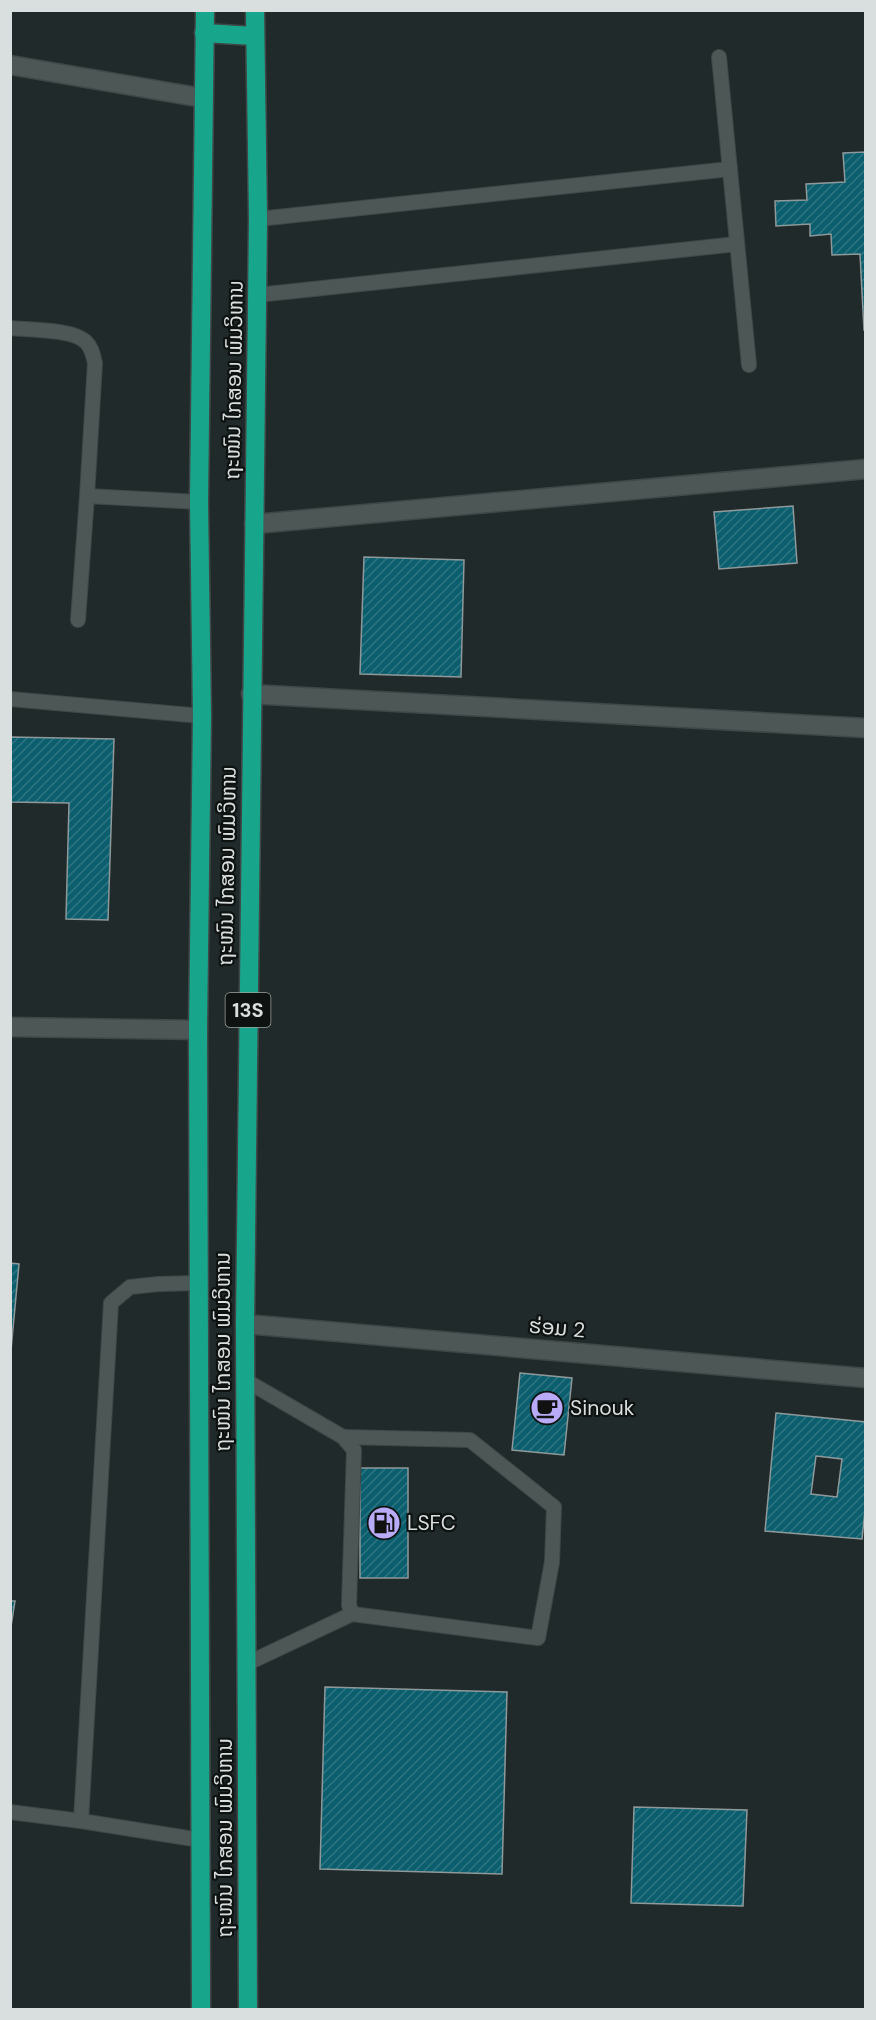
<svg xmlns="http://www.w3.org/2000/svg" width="876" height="2020" font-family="'DM Sans','Noto Sans Lao',sans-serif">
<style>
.building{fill:url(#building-hatch);stroke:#8e999b;stroke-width:1.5;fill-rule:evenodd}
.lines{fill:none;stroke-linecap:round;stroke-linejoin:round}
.lane-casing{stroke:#404747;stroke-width:16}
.street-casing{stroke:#404747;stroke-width:21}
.highway-casing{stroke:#404747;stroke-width:21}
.lane{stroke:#4d5756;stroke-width:14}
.street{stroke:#4d5756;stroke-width:18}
.highway{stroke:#17a68b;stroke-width:18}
.labels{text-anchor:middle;stroke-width:4.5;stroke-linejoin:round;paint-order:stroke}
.shield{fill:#0e1211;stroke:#9ca2a0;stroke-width:1.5}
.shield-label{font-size:20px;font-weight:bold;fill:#d9dfde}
.street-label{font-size:21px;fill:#d9dfde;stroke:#0e1211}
.poi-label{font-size:21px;fill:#d9dfde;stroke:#0e1211;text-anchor:start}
</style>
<defs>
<pattern id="building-hatch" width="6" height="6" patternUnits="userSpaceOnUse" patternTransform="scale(1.5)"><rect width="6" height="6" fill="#0b5e6d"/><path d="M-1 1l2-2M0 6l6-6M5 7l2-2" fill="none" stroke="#2e7581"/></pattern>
</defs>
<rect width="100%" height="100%" fill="#212a2a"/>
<g class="building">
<polygon points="866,152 866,330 864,330 860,254 832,255 831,234 810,236 810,224 776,226 775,201 807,200 806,184 845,182 843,153"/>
<polygon points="793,506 797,563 719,569 714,512"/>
<polygon points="364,557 464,560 461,677 360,674"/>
<polygon points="10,737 114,739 108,920 66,919 69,803 10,802"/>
<polygon points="10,1263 19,1264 10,1361"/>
<polygon points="520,1373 572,1378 564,1455 512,1450"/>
<path d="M 776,1413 L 866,1422 L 866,1501 L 862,1539 L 765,1531 ZM 816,1456 L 842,1459 L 837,1497 L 811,1494 Z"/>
<rect x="360" y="1468" width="48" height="110"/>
<polygon points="10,1601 15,1601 10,1633"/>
<polygon points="325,1687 507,1692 502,1874 320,1869"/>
<polygon points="634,1807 747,1810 743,1906 631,1903"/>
</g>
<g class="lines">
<g class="lane-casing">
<g id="lane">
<polyline points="719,57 749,365"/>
<polyline points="258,219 730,169"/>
<polyline points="257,295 737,244"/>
<path d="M 10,328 C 29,330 73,329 86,342 C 92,348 93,355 95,363 L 87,496"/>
<polyline points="78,620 87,496 199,502"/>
<polyline points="10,699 202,716"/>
<polyline points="245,1380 343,1437 354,1450 349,1605 352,1614 246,1664"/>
<polyline points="343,1437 470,1440 554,1507 552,1562 538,1638 352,1614"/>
<polyline points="10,1812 81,1821 200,1840"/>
<polyline points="81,1821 111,1303 130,1287 159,1284 198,1283"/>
</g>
</g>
<g class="street-casing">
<g id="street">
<polyline points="10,65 203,98"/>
<polyline points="254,524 866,469"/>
<polyline points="251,694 866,728"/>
<polyline points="10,1027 198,1030"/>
<polyline points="245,1324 866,1378"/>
</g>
</g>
<g class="highway-casing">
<g id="highway">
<polyline points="204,33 254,36"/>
<polyline points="201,2010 198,1030 202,716 199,502 205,10"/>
<polyline points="248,2010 245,1324 258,219 255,10"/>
</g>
</g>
<use href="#lane" class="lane"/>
<use href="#street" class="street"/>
<use href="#highway" class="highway"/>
</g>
<defs>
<g id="cafe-disc" transform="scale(1.725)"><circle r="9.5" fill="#b9abf7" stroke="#0e1211"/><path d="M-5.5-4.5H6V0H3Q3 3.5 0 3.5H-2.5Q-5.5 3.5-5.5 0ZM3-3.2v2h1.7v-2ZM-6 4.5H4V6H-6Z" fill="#111"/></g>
<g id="fuel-disc" transform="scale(1.725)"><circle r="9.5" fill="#b9abf7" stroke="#0e1211"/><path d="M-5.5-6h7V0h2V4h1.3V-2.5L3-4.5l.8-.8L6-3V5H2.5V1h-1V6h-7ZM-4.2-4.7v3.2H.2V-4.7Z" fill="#111"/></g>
</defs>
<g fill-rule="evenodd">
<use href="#cafe-disc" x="547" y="1408"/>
<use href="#fuel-disc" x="384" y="1523"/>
</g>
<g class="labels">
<rect class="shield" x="225.5" y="993" width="45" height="34" rx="4.5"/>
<g class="shield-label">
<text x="248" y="1017">13S</text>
</g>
<g class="street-label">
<text transform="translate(234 380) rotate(-89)" y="7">ຖະໜົນ ໄກສອນ ພົມວິຫານ</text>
<text transform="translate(227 866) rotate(-89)" y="7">ຖະໜົນ ໄກສອນ ພົມວິຫານ</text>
<text transform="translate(557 1328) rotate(5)" y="7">ຮ່ອມ 2</text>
<text transform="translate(223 1352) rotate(-90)" y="7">ຖະໜົນ ໄກສອນ ພົມວິຫານ</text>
<text transform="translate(225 1838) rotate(-90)" y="7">ຖະໜົນ ໄກສອນ ພົມວິຫານ</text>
</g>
<g class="poi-label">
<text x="570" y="1415">Sinouk</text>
<text x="407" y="1530">LSFC</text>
</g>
</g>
<rect width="876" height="2020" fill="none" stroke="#d9dfde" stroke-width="24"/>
</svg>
